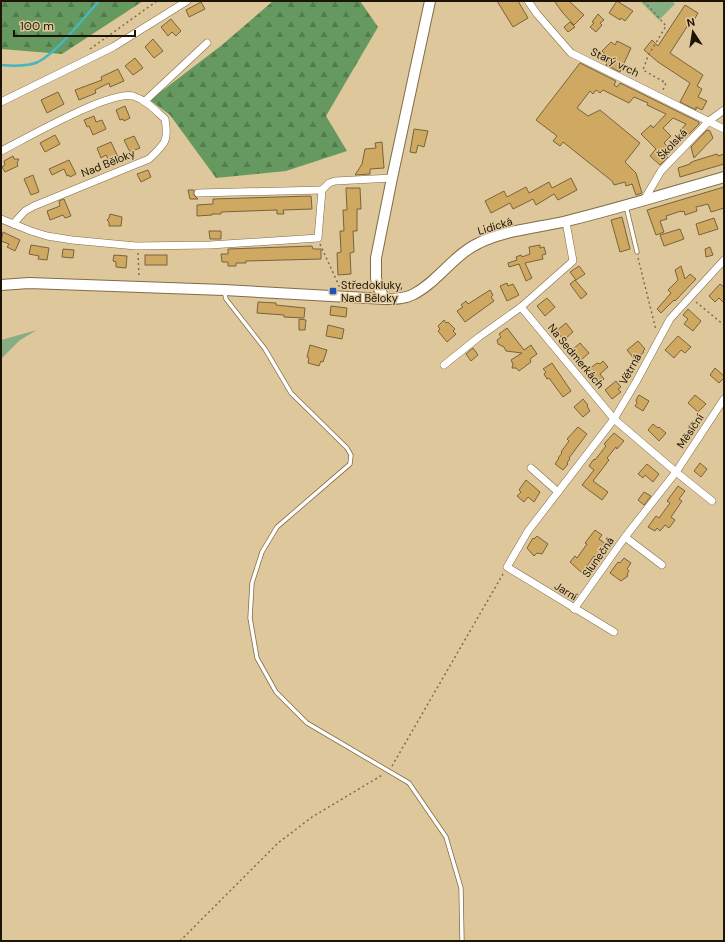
<svg xmlns="http://www.w3.org/2000/svg" width="725" height="942" font-family="'DM Sans',sans-serif">
<style>
.grass{fill:#87ad82}
.forest{fill:url(#forest-firs)}
.lines{fill:none;stroke-linecap:round;stroke-linejoin:round}
.stream{stroke:#45b7bf;stroke-width:2.5}
.building{fill:#cfa961;stroke:#78633b}
.lane-casing{stroke:#826c44;stroke-width:5}
.street-casing{stroke:#826c44;stroke-width:8}
.secondary-casing{stroke:#826c44;stroke-width:12}
.path{stroke:#7c6c4f;stroke-width:1.5;stroke-dasharray:2 3;stroke-linecap:butt}
.lane{stroke:#fff;stroke-width:3.5}
.street{stroke:#fff;stroke-width:7}
.secondary{stroke:#fff;stroke-width:10}
.poi-dot{fill:#1c53bf;stroke:#dfc79c;stroke-width:1.5}
.labels{text-anchor:middle;stroke-width:3;stroke-linejoin:round;paint-order:stroke}
.street-label{font-size:11px;fill:#1d1405;stroke:#dfc79c}
.poi-label{font-size:11px;fill:#1d1405;stroke:#dfc79c;text-anchor:start}
</style>
<defs>
<pattern id="forest-firs" width="22" height="20" patternUnits="userSpaceOnUse"><rect width="22" height="20" fill="#65995f"/><path d="M5 1l3.5 6h-7zM16 11l3.5 6h-7z" fill="#537c4c"/></pattern>
</defs>
<rect width="100%" height="100%" fill="#dfc79c"/>
<g class="grass">
<polygon points="640,1 672,1 675,4 659,20"/>
<polygon points="37,330 20,340 1,359 1,340"/>
</g>
<g class="forest">
<polygon points="1,1 143,1 62,54 1,49"/>
<polygon points="273,1 360,1 378,27 326,116 347,151 286,171 216,178 170,115 150,100 222,45"/>
</g>
<g class="lines">
<path class="stream" d="M 1,65 C 12,66 27,67 38,62 C 58,52 83,18 99,1"/>
</g>
<g class="building">
<polygon points="497,1 518,1 528,18 513,27"/>
<polygon points="554,1 569,1 584,15 574,25 563,13"/>
<polygon points="617,1 633,11 625,21 621,18 620,20 609,13"/>
<polygon points="201,2 205,9 189,17 186,10"/>
<polygon points="685,5 698,13 694,20 692,19 670,53 703,75 697,86 702,89 698,97 707,101 702,110 696,107 696,110 680,102 690,83 658,62 644,50 652,40 658,46"/>
<polygon points="598,14 604,20 600,23 602,25 596,32 590,27 594,23 592,22"/>
<polygon points="171,19 181,31 176,36 172,32 168,36 161,27"/>
<polygon points="570,22 575,27 568,32 564,27"/>
<polygon points="153,39 163,51 154,58 145,47"/>
<polygon points="617,41 631,48 620,72 606,65 609,58 602,51 611,42 615,45"/>
<polygon points="135,58 143,68 133,75 125,66"/>
<polygon points="580,63 616,81 614,85 617,87 620,83 699,122 699,124 685,138 679,132 686,124 673,118 663,128 671,136 664,143 671,150 666,155 668,157 660,165 650,156 656,149 641,134 651,125 653,128 666,114 647,105 648,103 634,97 629,103 603,90 600,93 596,90 593,94 590,91 577,108 588,116 600,110 640,143 625,162 636,173 642,193 636,195 632,184 626,186 625,182 614,185 612,181 563,142 560,146 553,141 557,136 536,120"/>
<polygon points="118,69 124,81 110,87 109,83 95,90 96,93 79,100 75,90 102,80 101,77"/>
<polygon points="58,92 64,104 47,113 41,100"/>
<polygon points="125,106 130,118 124,121 123,119 120,120 116,110"/>
<polygon points="94,116 96,122 102,120 106,129 93,135 89,126 87,127 84,120"/>
<polygon points="414,129 428,131 424,147 418,145 416,153 410,152"/>
<polygon points="707,130 710,131 713,138 694,158 691,147"/>
<polygon points="55,135 60,144 45,152 40,143"/>
<polygon points="134,136 140,148 130,152 124,140"/>
<polygon points="111,142 118,157 109,161 106,155 101,158 97,148"/>
<polygon points="382,142 384,168 370,169 370,174 355,175 362,164 365,149 376,148 375,143"/>
<polygon points="717,154 718,156 724,154 724,164 680,177 678,168 690,164 690,163 694,161"/>
<polygon points="13,156 14,159 19,159 17,163 18,166 5,172 2,167 5,165 4,161"/>
<polygon points="69,160 76,174 70,177 69,175 67,176 64,169 52,175 49,169"/>
<polygon points="148,170 151,177 141,182 137,174"/>
<polygon points="33,175 39,192 31,195 24,179"/>
<polygon points="571,178 577,190 558,200 554,194 536,205 533,199 513,209 510,203 491,213 485,201 504,191 507,197 526,187 529,193 549,182 552,188"/>
<polygon points="724,187 724,208 711,212 708,204 696,207 697,211 685,215 684,211 681,212 681,211 666,216 667,219 660,221 664,232 656,235 647,210"/>
<polygon points="346,188 360,188 361,209 357,209 357,231 353,231 354,252 350,253 351,274 338,275 337,253 341,252 340,231 344,231 343,210 347,210"/>
<polygon points="188,190 194,190 194,195 198,199 190,199"/>
<polygon points="311,196 312,209 283,210 284,214 277,214 277,210 221,212 221,214 212,214 212,215 197,216 197,205 213,204 213,199"/>
<polygon points="64,199 71,216 65,218 63,215 50,220 47,211 60,206 59,201"/>
<polygon points="110,214 122,217 121,226 109,226 109,222 107,220 109,218"/>
<polygon points="622,217 630,249 620,252 611,220"/>
<polygon points="714,218 718,229 699,235 696,224"/>
<polygon points="680,229 684,239 664,246 660,235"/>
<polygon points="209,231 221,231 221,239 210,239"/>
<polygon points="3,232 20,240 15,251 7,247 9,244 1,241"/>
<polygon points="31,245 49,248 47,260 38,259 39,256 29,254"/>
<polygon points="540,245 540,248 544,247 546,254 542,255 543,259 525,263 532,278 526,281 519,264 509,267 508,263 517,260 516,257 521,255 522,257 530,254 529,247"/>
<polygon points="312,246 313,249 321,249 321,259 246,261 246,263 236,263 236,266 228,266 228,262 222,262 221,254 228,254 228,249"/>
<polygon points="710,247 713,255 706,257 705,249"/>
<polygon points="63,249 74,250 73,258 62,257"/>
<polygon points="114,255 127,256 126,268 116,267 116,262 113,261"/>
<rect x="145" y="255" width="22" height="10"/>
<polygon points="579,266 585,274 576,280 570,272"/>
<polygon points="681,266 685,279 690,274 696,279 675,301 674,300 661,313 657,309 671,293 668,290 678,280 675,270"/>
<polygon points="575,280 587,294 581,299 570,284"/>
<polygon points="507,283 508,286 513,284 519,295 507,301 500,286"/>
<polygon points="720,284 724,287 724,303 719,298 715,302 709,296"/>
<polygon points="490,290 493,295 491,297 494,301 465,322 457,311 463,307 461,305 466,301 468,304"/>
<polygon points="547,298 555,307 545,316 537,306"/>
<polygon points="258,302 276,303 276,305 305,308 304,318 284,317 284,315 257,313"/>
<polygon points="331,306 347,308 346,317 330,315"/>
<polygon points="688,309 701,321 693,331 684,324 688,319 683,315"/>
<polygon points="299,319 306,320 305,330 299,330"/>
<polygon points="444,320 446,323 448,322 455,329 453,331 456,334 447,342 438,331 440,329 438,326"/>
<polygon points="566,323 573,332 564,340 556,331"/>
<polygon points="328,325 344,329 342,339 326,336"/>
<polygon points="507,328 524,350 531,345 537,354 530,359 531,362 519,371 516,368 512,368 513,364 511,360 522,353 506,351 504,347 498,344 497,340 501,337 499,334"/>
<polygon points="678,336 691,347 685,353 681,350 674,358 665,350"/>
<polygon points="638,341 645,349 643,351 644,352 635,360 627,350"/>
<polygon points="580,343 589,353 581,360 572,350"/>
<polygon points="310,345 327,350 323,362 321,361 319,366 308,363 309,358 307,357"/>
<polygon points="473,348 478,355 471,361 466,354"/>
<polygon points="603,361 608,367 600,374 604,379 599,384 590,372 591,371 589,369 597,363 600,364"/>
<polygon points="552,363 571,391 563,397 549,378 547,379 544,374 546,372 543,369"/>
<polygon points="715,368 724,376 724,378 719,383 710,375"/>
<polygon points="616,381 621,387 618,389 621,392 612,399 605,390"/>
<polygon points="639,395 649,401 643,411 635,406 637,403 636,400"/>
<polygon points="695,395 706,404 698,412 688,403"/>
<polygon points="583,399 588,405 587,406 590,411 583,417 574,407"/>
<polygon points="653,424 658,428 659,427 666,433 659,441 648,430"/>
<polygon points="578,427 587,434 569,458 570,459 567,463 568,464 563,470 555,464 559,458 558,458 562,453 561,452 569,441 567,439"/>
<polygon points="614,433 624,441 617,449 616,447 607,458 609,460 593,481 608,492 602,500 582,485 594,470 589,466 594,459 595,460 606,446 604,444"/>
<polygon points="700,463 707,469 701,477 694,471"/>
<polygon points="647,464 659,474 653,482 645,475 643,478 638,474"/>
<polygon points="526,480 540,492 534,502 528,497 524,502 517,496 521,492 519,490"/>
<polygon points="678,486 685,491 679,499 682,501 671,517 675,520 669,528 665,525 660,531 657,528 655,531 648,527 656,516 659,518 670,503 667,501"/>
<polygon points="644,492 651,496 644,505 638,500"/>
<polygon points="595,530 602,535 599,539 607,545 598,559 594,556 582,573 570,562 575,556 577,558 587,544 585,543"/>
<polygon points="537,536 548,544 542,554 537,553 534,556 527,548 533,538 534,539"/>
<polygon points="624,558 631,563 627,569 629,571 627,574 628,576 621,581 610,573 618,562 620,563"/>
</g>
<g class="lines">
<g class="lane-casing">
<g id="lane">
<polyline points="626,206 637,252"/>
<polyline points="224,291 226,299 265,349 291,393 347,448 351,455 350,464 277,527 262,552 252,583 250,618 257,658 276,692 307,723 409,783 446,837 461,888 462,941"/>
</g>
</g>
<g class="street-casing">
<g id="street">
<polyline points="528,1 537,14 571,53 724,129"/>
<polyline points="145,101 207,43"/>
<polyline points="1,102 113,47 187,1"/>
<path d="M 1,151 C 25,139 110,90 133,96 C 146,100 155,110 165,119 C 169,141 165,144 149,159 L 34,206 L 25,211 L 13,224"/>
<polyline points="198,193 322,190"/>
<polyline points="644,200 661,171 709,121 724,110"/>
<polyline points="1,219 31,231 47,236 72,240 136,246 210,245 318,238 322,190 329,183 335,181 392,178"/>
<polyline points="521,307 614,419 676,472 712,501"/>
<polyline points="444,365 479,337 521,307 573,261 566,222"/>
<polyline points="531,468 558,492"/>
<polyline points="662,565 625,537 676,472 724,399"/>
<polyline points="574,609 625,537"/>
<polyline points="614,632 507,567 528,531 614,419 636,382 670,319 724,260"/>
</g>
</g>
<g class="secondary-casing">
<g id="secondary">
<path d="M 1,285 L 29,283 L 224,290 L 385,299 C 394,299 404,299 412,295 C 437,283 453,255 479,243 C 505,230 538,228 567,221 C 620,208 672,192 724,177"/>
<polyline points="385,299 378,287 376,278 376,258 392,178 430,1"/>
</g>
</g>
<g class="path">
<polyline points="644,1 666,26 648,56 643,70 666,83 663,90"/>
<polyline points="90,49 157,1"/>
<polyline points="320,244 340,288"/>
<polyline points="138,253 139,277"/>
<polyline points="638,258 656,330"/>
<polyline points="696,302 724,325"/>
<polyline points="392,766 503,574"/>
<polyline points="180,941 278,843 312,817 384,774"/>
</g>
<use href="#lane" class="lane"/>
<use href="#street" class="street"/>
<use href="#secondary" class="secondary"/>
</g>
<rect class="poi-dot" x="329" y="287" width="8" height="8" rx="2"/>
<g class="labels">
<g class="street-label">
<text transform="translate(615 62) rotate(26)" y="4">Starý vrch</text>
<text transform="translate(672 144) rotate(-47)" y="4">Školská</text>
<text transform="translate(108 163) rotate(-22)" y="4">Nad Běloky</text>
<text transform="translate(495 226) rotate(-17)" y="4">Lidická</text>
<text transform="translate(576 356) rotate(50)" y="4">Na Sedmerkách</text>
<text transform="translate(630 369) rotate(-61)" y="4">Větrná</text>
<text transform="translate(690 431) rotate(-56)" y="4">Měsíční</text>
<text transform="translate(598 557) rotate(-55)" y="4">Slunečná</text>
<text transform="translate(566 591) rotate(32)" y="4">Jarní</text>
</g>
<g class="poi-label">
<text x="341" y="289">Středokluky,<tspan x="341" dy="13">Nad Běloky</tspan></text>
</g>
</g>
<rect width="725" height="942" fill="none" stroke="#1d1405" stroke-width="4"/>
<g transform="translate(693 32) rotate(348)" stroke="#dfc79c" stroke-width="3" paint-order="stroke">
<path d="M0-3L7 15L0 10L-7 15Z" fill="#1d1405"/>
<text y="-6" font-size="11" font-weight="bold" text-anchor="middle" fill="#1d1405">N</text>
</g>
<path d="M14 30v6h121v-6" fill="none" stroke="#1d1405" stroke-width="2"/>
<text x="20" y="30" font-size="12" fill="#1d1405" stroke="#dfc79c" stroke-width="3" paint-order="stroke">100 m</text>
</svg>
